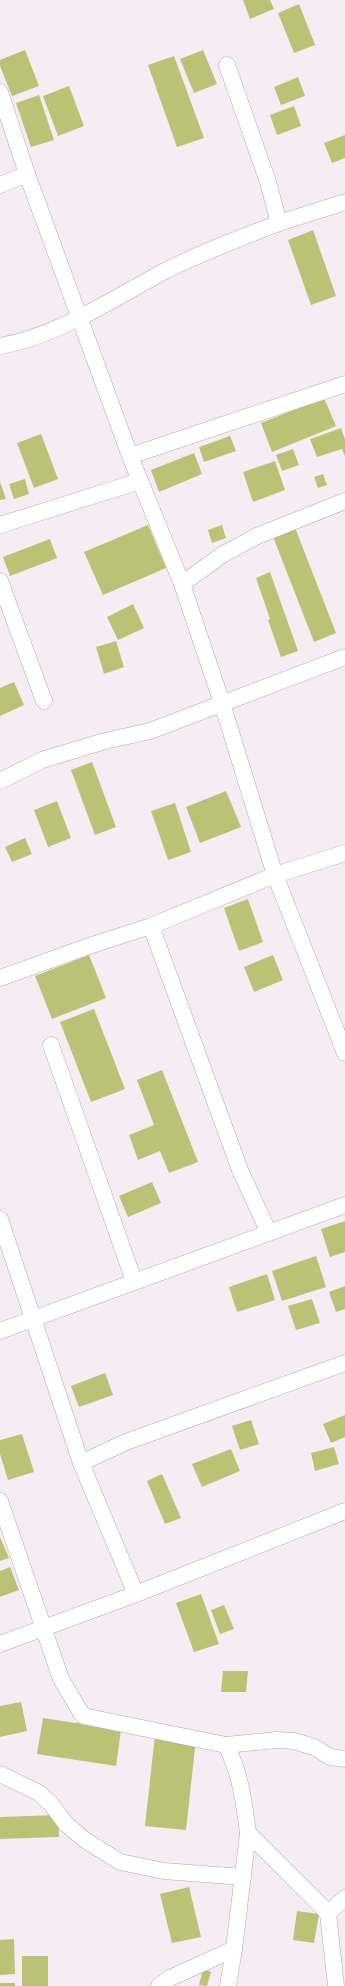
<svg xmlns="http://www.w3.org/2000/svg" width="345" height="1986" font-family="'Exo 2',sans-serif">
<style>
.building{fill:#bac375}
.lines{fill:none;stroke-linecap:round;stroke-linejoin:round}
.street-casing{stroke:#b2a9af;stroke-width:17}
.street{stroke:#fff;stroke-width:16}
</style>
<rect width="100%" height="100%" fill="#f6ecf3"/>
<g class="building">
<polygon points="243,0 270,0 274,9 250,19"/>
<polygon points="299,4 315,45 294,53 278,13"/>
<polygon points="25,50 39,86 12,96 0,66 0,60"/>
<polygon points="203,50 217,84 194,93 180,59"/>
<polygon points="174,56 204,138 177,147 148,65"/>
<polygon points="298,77 305,96 281,105 274,87"/>
<polygon points="69,86 84,126 58,136 43,96"/>
<polygon points="39,95 54,140 31,147 16,103"/>
<polygon points="294,106 301,126 277,135 270,115"/>
<polygon points="345,135 345,158 332,163 324,143"/>
<polygon points="313,230 336,296 311,305 288,240"/>
<polygon points="324,398 336,426 272,452 261,423"/>
<polygon points="341,428 345,439 345,456 342,449 317,457 310,439"/>
<polygon points="41,434 58,479 34,488 17,443"/>
<polygon points="230,436 236,451 204,462 199,447"/>
<polygon points="293,449 299,465 282,471 276,455"/>
<polygon points="194,453 202,474 159,492 151,470"/>
<polygon points="275,461 285,490 253,502 243,472"/>
<polygon points="323,474 327,485 318,488 314,477"/>
<polygon points="25,479 29,494 14,499 9,484"/>
<polygon points="0,482 6,499 0,500"/>
<polygon points="148,525 166,568 103,595 84,552"/>
<polygon points="222,525 226,538 212,543 208,530"/>
<polygon points="294,525 336,633 314,642 272,534"/>
<polygon points="50,539 57,558 10,576 3,557"/>
<polygon points="270,572 298,651 281,657 268,620 270,619 256,578"/>
<polygon points="133,604 144,628 118,640 107,617"/>
<polygon points="116,641 124,667 104,674 96,647"/>
<polygon points="14,682 24,705 0,716 0,688"/>
<polygon points="92,762 116,827 95,835 71,770"/>
<polygon points="226,791 241,827 200,843 186,807"/>
<polygon points="57,801 71,838 48,847 34,810"/>
<polygon points="175,803 191,852 168,860 151,811"/>
<polygon points="25,838 32,854 12,862 5,847"/>
<polygon points="248,899 263,942 239,951 224,908"/>
<polygon points="89,955 106,998 52,1019 35,976"/>
<polygon points="273,955 283,980 254,992 244,967"/>
<polygon points="94,1009 125,1089 91,1102 60,1022"/>
<polygon points="162,1070 198,1162 169,1173 160,1151 138,1160 129,1135 154,1125 137,1080"/>
<polygon points="152,1182 161,1203 128,1217 119,1196"/>
<polygon points="345,1221 345,1252 330,1257 321,1229"/>
<polygon points="316,1256 326,1287 282,1301 272,1271"/>
<polygon points="267,1274 275,1300 237,1312 229,1287"/>
<polygon points="345,1286 345,1309 336,1312 329,1292"/>
<polygon points="312,1299 320,1323 296,1330 288,1306"/>
<polygon points="105,1373 113,1395 79,1407 71,1386"/>
<polygon points="345,1415 345,1437 331,1443 323,1424"/>
<polygon points="251,1420 259,1444 240,1450 232,1426"/>
<polygon points="22,1434 34,1472 8,1480 0,1454 0,1440"/>
<polygon points="334,1447 339,1464 315,1471 311,1453"/>
<polygon points="231,1449 240,1471 202,1487 192,1464"/>
<polygon points="162,1474 181,1518 165,1524 147,1481"/>
<polygon points="0,1537 9,1558 0,1561"/>
<polygon points="10,1567 19,1590 0,1597 0,1571"/>
<polygon points="201,1594 219,1644 194,1652 176,1603"/>
<polygon points="224,1605 234,1629 220,1634 211,1610"/>
<polygon points="223,1671 248,1671 246,1692 221,1692"/>
<polygon points="21,1702 27,1731 0,1737 0,1706"/>
<polygon points="43,1718 121,1730 116,1766 37,1754"/>
<polygon points="155,1735 196,1739 186,1830 145,1826"/>
<polygon points="58,1815 59,1837 0,1839 0,1817"/>
<polygon points="189,1887 201,1937 172,1943 160,1894"/>
<polygon points="297,1911 319,1914 314,1943 293,1940"/>
<polygon points="14,1939 15,1974 0,1975 0,1940"/>
<rect x="22" y="1956" width="26" height="30"/>
<polygon points="203,1969 211,1972 207,1986 199,1985"/>
<rect x="0" y="1983" width="15" height="3"/>
</g>
<g class="lines">
<g class="street-casing">
<g id="street">
<polyline points="0,92 27,174"/>
<polyline points="0,185 27,174 130,456 182,584 222,703 275,875 345,1053"/>
<polyline points="279,223 345,202"/>
<path d="M 0,346 C 57,336 113,299 163,272 C 200,253 240,238 279,223 L 268,182 L 227,65"/>
<polyline points="130,456 345,384"/>
<polyline points="0,525 140,481"/>
<polyline points="0,581 44,701"/>
<polyline points="182,584 222,555 257,536 345,501"/>
<polyline points="0,781 42,760 105,741 150,731 345,657"/>
<polyline points="151,926 240,1170 268,1231"/>
<polyline points="0,978 95,944 151,926 275,875 345,853"/>
<polyline points="51,1045 134,1281"/>
<polyline points="0,1219 81,1463 136,1594"/>
<polyline points="0,1331 345,1205"/>
<polyline points="81,1463 126,1442 345,1363"/>
<polyline points="0,1501 61,1679 83,1716 226,1745 276,1740 294,1741 314,1747 330,1757 345,1759"/>
<polyline points="0,1644 136,1594 345,1511"/>
<path d="M 226,1745 C 240,1772 244,1802 248,1833"/>
<polyline points="0,1774 39,1793 51,1804 66,1824 85,1840 120,1862 164,1871 243,1877"/>
<polyline points="328,1913 336,1986"/>
<polyline points="159,1986 170,1978 234,1949 248,1833 328,1913 345,1898"/>
<polyline points="228,1986 234,1949"/>
</g>
</g>
<use href="#street" class="street"/>
</g>
</svg>
